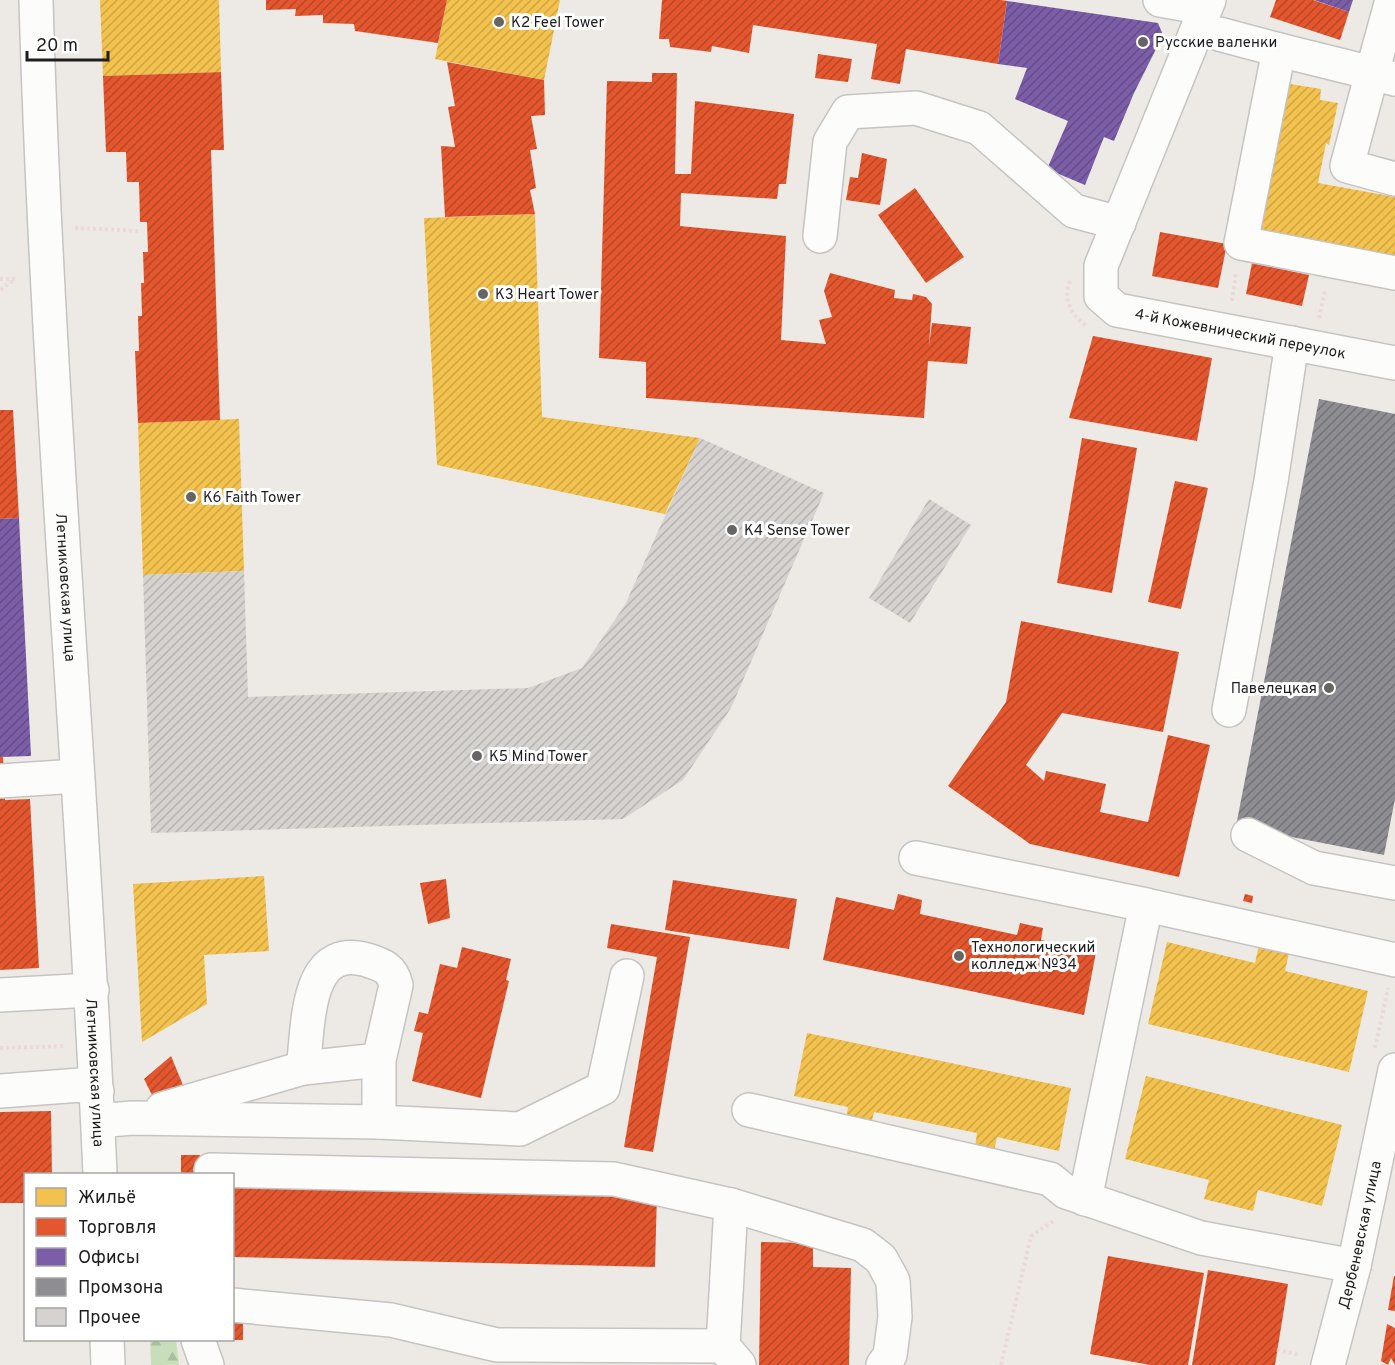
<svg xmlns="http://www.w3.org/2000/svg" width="1395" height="1365" font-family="Overpass,sans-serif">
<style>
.forest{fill:url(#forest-firs)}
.homes{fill:url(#homes-hatch)}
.shops{fill:url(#shops-hatch)}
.offices{fill:url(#offices-hatch)}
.industry{fill:url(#industry-hatch)}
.building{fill:url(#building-hatch)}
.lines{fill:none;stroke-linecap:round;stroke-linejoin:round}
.minor-casing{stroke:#c5c4c2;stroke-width:36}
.path{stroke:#ebd9d8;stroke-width:4;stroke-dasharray:3 3;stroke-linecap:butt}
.minor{stroke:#fcfcfb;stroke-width:33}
.poi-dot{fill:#666564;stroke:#fff;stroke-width:2}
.labels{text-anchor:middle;stroke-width:6;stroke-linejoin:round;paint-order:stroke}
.poi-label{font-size:15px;fill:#1e1e1e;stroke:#fff;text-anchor:start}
.street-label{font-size:15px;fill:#1e1e1e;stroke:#fff}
</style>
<defs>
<pattern id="forest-firs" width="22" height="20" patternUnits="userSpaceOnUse" patternTransform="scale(1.5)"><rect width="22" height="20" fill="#c8ddb9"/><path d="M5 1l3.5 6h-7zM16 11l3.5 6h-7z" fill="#abbd9f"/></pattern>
<pattern id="homes-hatch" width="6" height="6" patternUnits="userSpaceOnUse" patternTransform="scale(1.5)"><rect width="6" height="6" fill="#f2c14e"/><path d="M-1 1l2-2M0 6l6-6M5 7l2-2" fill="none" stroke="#cfa544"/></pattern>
<pattern id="shops-hatch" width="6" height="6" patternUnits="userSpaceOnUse" patternTransform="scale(1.5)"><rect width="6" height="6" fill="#e4572e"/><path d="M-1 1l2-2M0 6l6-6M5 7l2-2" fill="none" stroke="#b84727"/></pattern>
<pattern id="offices-hatch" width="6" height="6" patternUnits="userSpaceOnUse" patternTransform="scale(1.5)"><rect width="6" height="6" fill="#7b5ea7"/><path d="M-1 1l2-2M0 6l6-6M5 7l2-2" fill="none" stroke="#644d87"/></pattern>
<pattern id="industry-hatch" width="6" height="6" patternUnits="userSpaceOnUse" patternTransform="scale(1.5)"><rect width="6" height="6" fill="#8d8d92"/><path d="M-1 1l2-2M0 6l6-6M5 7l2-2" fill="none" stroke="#737377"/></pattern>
<pattern id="building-hatch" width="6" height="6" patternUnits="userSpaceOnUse" patternTransform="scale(1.5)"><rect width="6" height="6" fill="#d5d2cf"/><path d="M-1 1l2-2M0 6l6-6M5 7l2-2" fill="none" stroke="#b6b4b1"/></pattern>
</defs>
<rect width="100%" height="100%" fill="#edeae6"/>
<polygon class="forest" points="150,1340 176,1340 179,1365 151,1365"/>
<g class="homes">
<polygon points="100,0 219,0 221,72 103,76"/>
<polygon points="447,0 560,0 544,80 435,59"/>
<polygon points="1284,83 1321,89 1320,100 1338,103 1329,145 1326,143 1318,183 1395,197 1395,256 1258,232"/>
<polygon points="535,214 542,417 700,438 665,514 437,465 424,218"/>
<polygon points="239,419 244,571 143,575 138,423"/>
<polygon points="264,876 269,951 204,955 207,1004 142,1042 133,884"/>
<polygon points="1167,942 1255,963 1259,945 1289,953 1285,971 1368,991 1349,1072 1148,1024"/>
<polygon points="807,1033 1071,1088 1059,1151 997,1137 994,1151 975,1147 977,1133 874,1112 871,1125 846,1121 848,1107 794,1096"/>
<polygon points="1146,1076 1342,1125 1322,1206 1258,1190 1253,1211 1204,1199 1209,1180 1125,1159"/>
</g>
<g class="shops">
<polygon points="266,0 447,0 438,43 355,31 354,24 323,23 323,15 295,16 296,9 266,10"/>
<polygon points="662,0 1001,0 1007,1 998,64 906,49 900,84 871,79 877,44 753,25 749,53 712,46 711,52 670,47 669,39 659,39"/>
<polygon points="1276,0 1313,0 1349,12 1340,40 1270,17"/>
<polygon points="818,54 852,59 848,82 815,78"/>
<polygon points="447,62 544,80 545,115 531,116 537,149 530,150 536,188 530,190 535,214 445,217 441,146 455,147 448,107 455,106"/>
<polygon points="221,72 224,150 211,150 220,420 138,423 135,351 139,351 138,316 142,316 141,283 144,283 143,252 148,252 147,222 140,222 139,182 127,182 126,152 106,152 103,76"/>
<polygon points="652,73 677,73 675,174 691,174 695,101 794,114 786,184 779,184 777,199 681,193 680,226 786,236 781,340 826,344 819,320 832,317 824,291 830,273 895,290 894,298 912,300 913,294 926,297 932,304 929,346 932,323 971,327 967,364 928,361 924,418 646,398 646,362 599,358 607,81 652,82"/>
<polygon points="862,153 887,159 880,205 846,200 850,177 858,178"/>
<polygon points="915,188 964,257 926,283 878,215"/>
<polygon points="1160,232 1227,244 1218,288 1152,276"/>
<polygon points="1252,263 1309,275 1302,306 1246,294"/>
<polygon points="1093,336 1212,358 1197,441 1069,418"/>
<polygon points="0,410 13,410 19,518 0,519"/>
<polygon points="1082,438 1137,448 1112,593 1057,583"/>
<polygon points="1175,481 1208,488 1181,609 1148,602"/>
<polygon points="1021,621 1179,652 1163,732 1062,713 1026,765 1044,781 1046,771 1106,784 1100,812 1148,822 1168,735 1210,745 1179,877 1030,844 948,786 1006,702"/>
<polygon points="0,757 3,757 5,800 30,799 39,968 0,970"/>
<polygon points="446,879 450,918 428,924 420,883"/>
<polygon points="673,880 797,899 789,949 665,930"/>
<polygon points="898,894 922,900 920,914 1017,935 1020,923 1043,928 1041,940 1096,952 1084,1015 823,960 836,897 894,910"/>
<polygon points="1245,894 1253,896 1252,903 1243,901"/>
<polygon points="611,924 690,937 653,1152 624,1147 657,957 607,948"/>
<polygon points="462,947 511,959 506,980 509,981 481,1098 412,1081 423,1033 414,1031 419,1012 428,1014 440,964 457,968"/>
<polygon points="171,1056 183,1085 154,1099 144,1079"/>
<polygon points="51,1111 52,1174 26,1174 26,1203 0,1203 0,1112"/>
<rect x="181" y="1155" width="19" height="19"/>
<polygon points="233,1182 657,1193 655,1267 232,1257"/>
<polygon points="761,1242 813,1243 813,1267 851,1268 849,1365 759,1365"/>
<polygon points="1108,1256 1204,1273 1188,1365 1150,1365 1090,1354"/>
<polygon points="1208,1270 1288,1284 1275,1365 1192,1365"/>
<polygon points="1394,1276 1395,1276 1395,1311 1388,1310"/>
<rect x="232" y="1319" width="11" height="21"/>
<polygon points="1387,1324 1395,1328 1395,1365 1391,1358 1388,1365 1381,1361"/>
</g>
<g class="offices">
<polygon points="1314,0 1353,0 1349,12"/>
<polygon points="1007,1 1158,23 1163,35 1134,93 1114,141 1104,137 1085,185 1047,169 1068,121 1015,99 1027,68 998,64"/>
<polygon points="19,518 31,756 0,757 0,519"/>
</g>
<polygon class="industry" points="1319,399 1395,414 1395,799 1384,855 1236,826"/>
<g class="building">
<polygon points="700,438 824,493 731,708 683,780 623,819 151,833 143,575 244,571 248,697 528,688 582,668 625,605"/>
<polygon points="929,499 971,525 910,623 869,598"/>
</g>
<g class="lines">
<g class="minor-casing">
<g id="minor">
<path id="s1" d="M 36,0 C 47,392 83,783 100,1174"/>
<polyline points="1160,0 1205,8"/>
<path id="s2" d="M 1209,0 L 1101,266 L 1101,296 L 1117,310 L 1395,363"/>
<polyline points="1392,0 1372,73 1279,50 1241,243 1395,273"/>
<polyline points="1219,34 1279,50"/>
<polyline points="1395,79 1372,73 1347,166 1395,179"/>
<polyline points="820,236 830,142 848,112 916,108 979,128 1074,211 1119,223"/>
<polyline points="1229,710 1271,481 1292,343"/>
<polyline points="0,781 77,776"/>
<polyline points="1248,835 1314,868 1395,883"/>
<polyline points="916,858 1146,905 1085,1199"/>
<polyline points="1146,905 1395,960"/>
<polyline points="0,995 92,990"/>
<path d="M 379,1060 L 303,1068 C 309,1027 304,942 367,960 C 383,965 392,968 396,985 L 379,1060 L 379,1122 L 520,1129 L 603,1088 L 627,976"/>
<polyline points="0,1091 81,1085 97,1091"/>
<polyline points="162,1109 303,1068"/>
<polyline points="749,1110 1050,1179 1066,1192 1201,1238 1354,1266"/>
<polyline points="98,1121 132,1118 379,1122"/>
<polyline points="211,1170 614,1179 731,1205 863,1245 881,1259 893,1281 895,1317 890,1355 883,1365"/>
<polyline points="232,1305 391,1320 497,1345 723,1346 739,1365"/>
<polyline points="107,1340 108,1365"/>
<polyline points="198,1340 207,1365"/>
<polyline points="723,1346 731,1205"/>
<path id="s3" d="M 1328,1365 L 1354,1266 L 1395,1070"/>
</g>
</g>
<g class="path">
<polyline points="75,228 140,231"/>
<polyline points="0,279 15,279 0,290"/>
<path d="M 1070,281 C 1062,300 1072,315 1086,326"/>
<polyline points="1232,301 1236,273"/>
<polyline points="1319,318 1325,290"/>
<polyline points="0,1048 64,1046"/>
<polyline points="1375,1048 1388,988"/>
<polyline points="1277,1350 1300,1355"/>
<polyline points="1001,1365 1031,1236 1055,1220"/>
</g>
<use href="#minor" class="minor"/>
</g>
<g class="poi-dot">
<circle cx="499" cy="22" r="6"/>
<circle cx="1143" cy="42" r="6"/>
<circle cx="483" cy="294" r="6"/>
<circle cx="191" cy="497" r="6"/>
<circle cx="732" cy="530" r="6"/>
<circle cx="1329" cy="688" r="6"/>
<circle cx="477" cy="756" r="6"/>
<circle cx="959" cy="956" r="6"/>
</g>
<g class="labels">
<g class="poi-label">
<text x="511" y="27">К2 Feel Tower</text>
<text x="1155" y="47">Русские валенки</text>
<text x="495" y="299">К3 Heart Tower</text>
<text x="203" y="502">К6 Faith Tower</text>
<text x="744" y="535">К4 Sense Tower</text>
<text x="1317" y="693" text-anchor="end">Павелецкая</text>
<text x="489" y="761">К5 Mind Tower</text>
<text x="971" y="952">Технологический<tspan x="971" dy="17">колледж №34</tspan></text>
</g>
<g class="street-label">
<text dy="5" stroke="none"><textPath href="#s2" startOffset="464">4-й Кожевнический переулок</textPath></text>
<text dy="5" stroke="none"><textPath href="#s1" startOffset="588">Летниковская улица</textPath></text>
<text dy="5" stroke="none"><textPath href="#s1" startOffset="1074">Летниковская улица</textPath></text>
<text dy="5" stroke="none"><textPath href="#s3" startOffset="134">Дербеневская улица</textPath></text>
</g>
</g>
<rect x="24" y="1173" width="210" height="168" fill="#ffffff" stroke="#a5a5a5" stroke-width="1.5"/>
<rect x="36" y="1188" width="30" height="18" fill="#f2c14e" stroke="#a5a5a5" stroke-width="1.5"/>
<text x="78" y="1203" font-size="18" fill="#1e1e1e">Жильё</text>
<rect x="36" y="1218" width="30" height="18" fill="#e4572e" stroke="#a5a5a5" stroke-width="1.5"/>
<text x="78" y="1233" font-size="18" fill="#1e1e1e">Торговля</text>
<rect x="36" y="1248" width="30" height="18" fill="#7b5ea7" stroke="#a5a5a5" stroke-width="1.5"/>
<text x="78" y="1263" font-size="18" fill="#1e1e1e">Офисы</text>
<rect x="36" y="1278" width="30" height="18" fill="#8d8d92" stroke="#a5a5a5" stroke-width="1.5"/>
<text x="78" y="1293" font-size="18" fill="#1e1e1e">Промзона</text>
<rect x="36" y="1308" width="30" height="18" fill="#d5d2cf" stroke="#a5a5a5" stroke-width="1.5"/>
<text x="78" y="1323" font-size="18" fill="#1e1e1e">Прочее</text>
<path d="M27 51v9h81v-9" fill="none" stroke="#1e1e1e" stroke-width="3"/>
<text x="36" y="51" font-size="18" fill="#1e1e1e" stroke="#ffffff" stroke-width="4.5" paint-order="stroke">20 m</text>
</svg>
